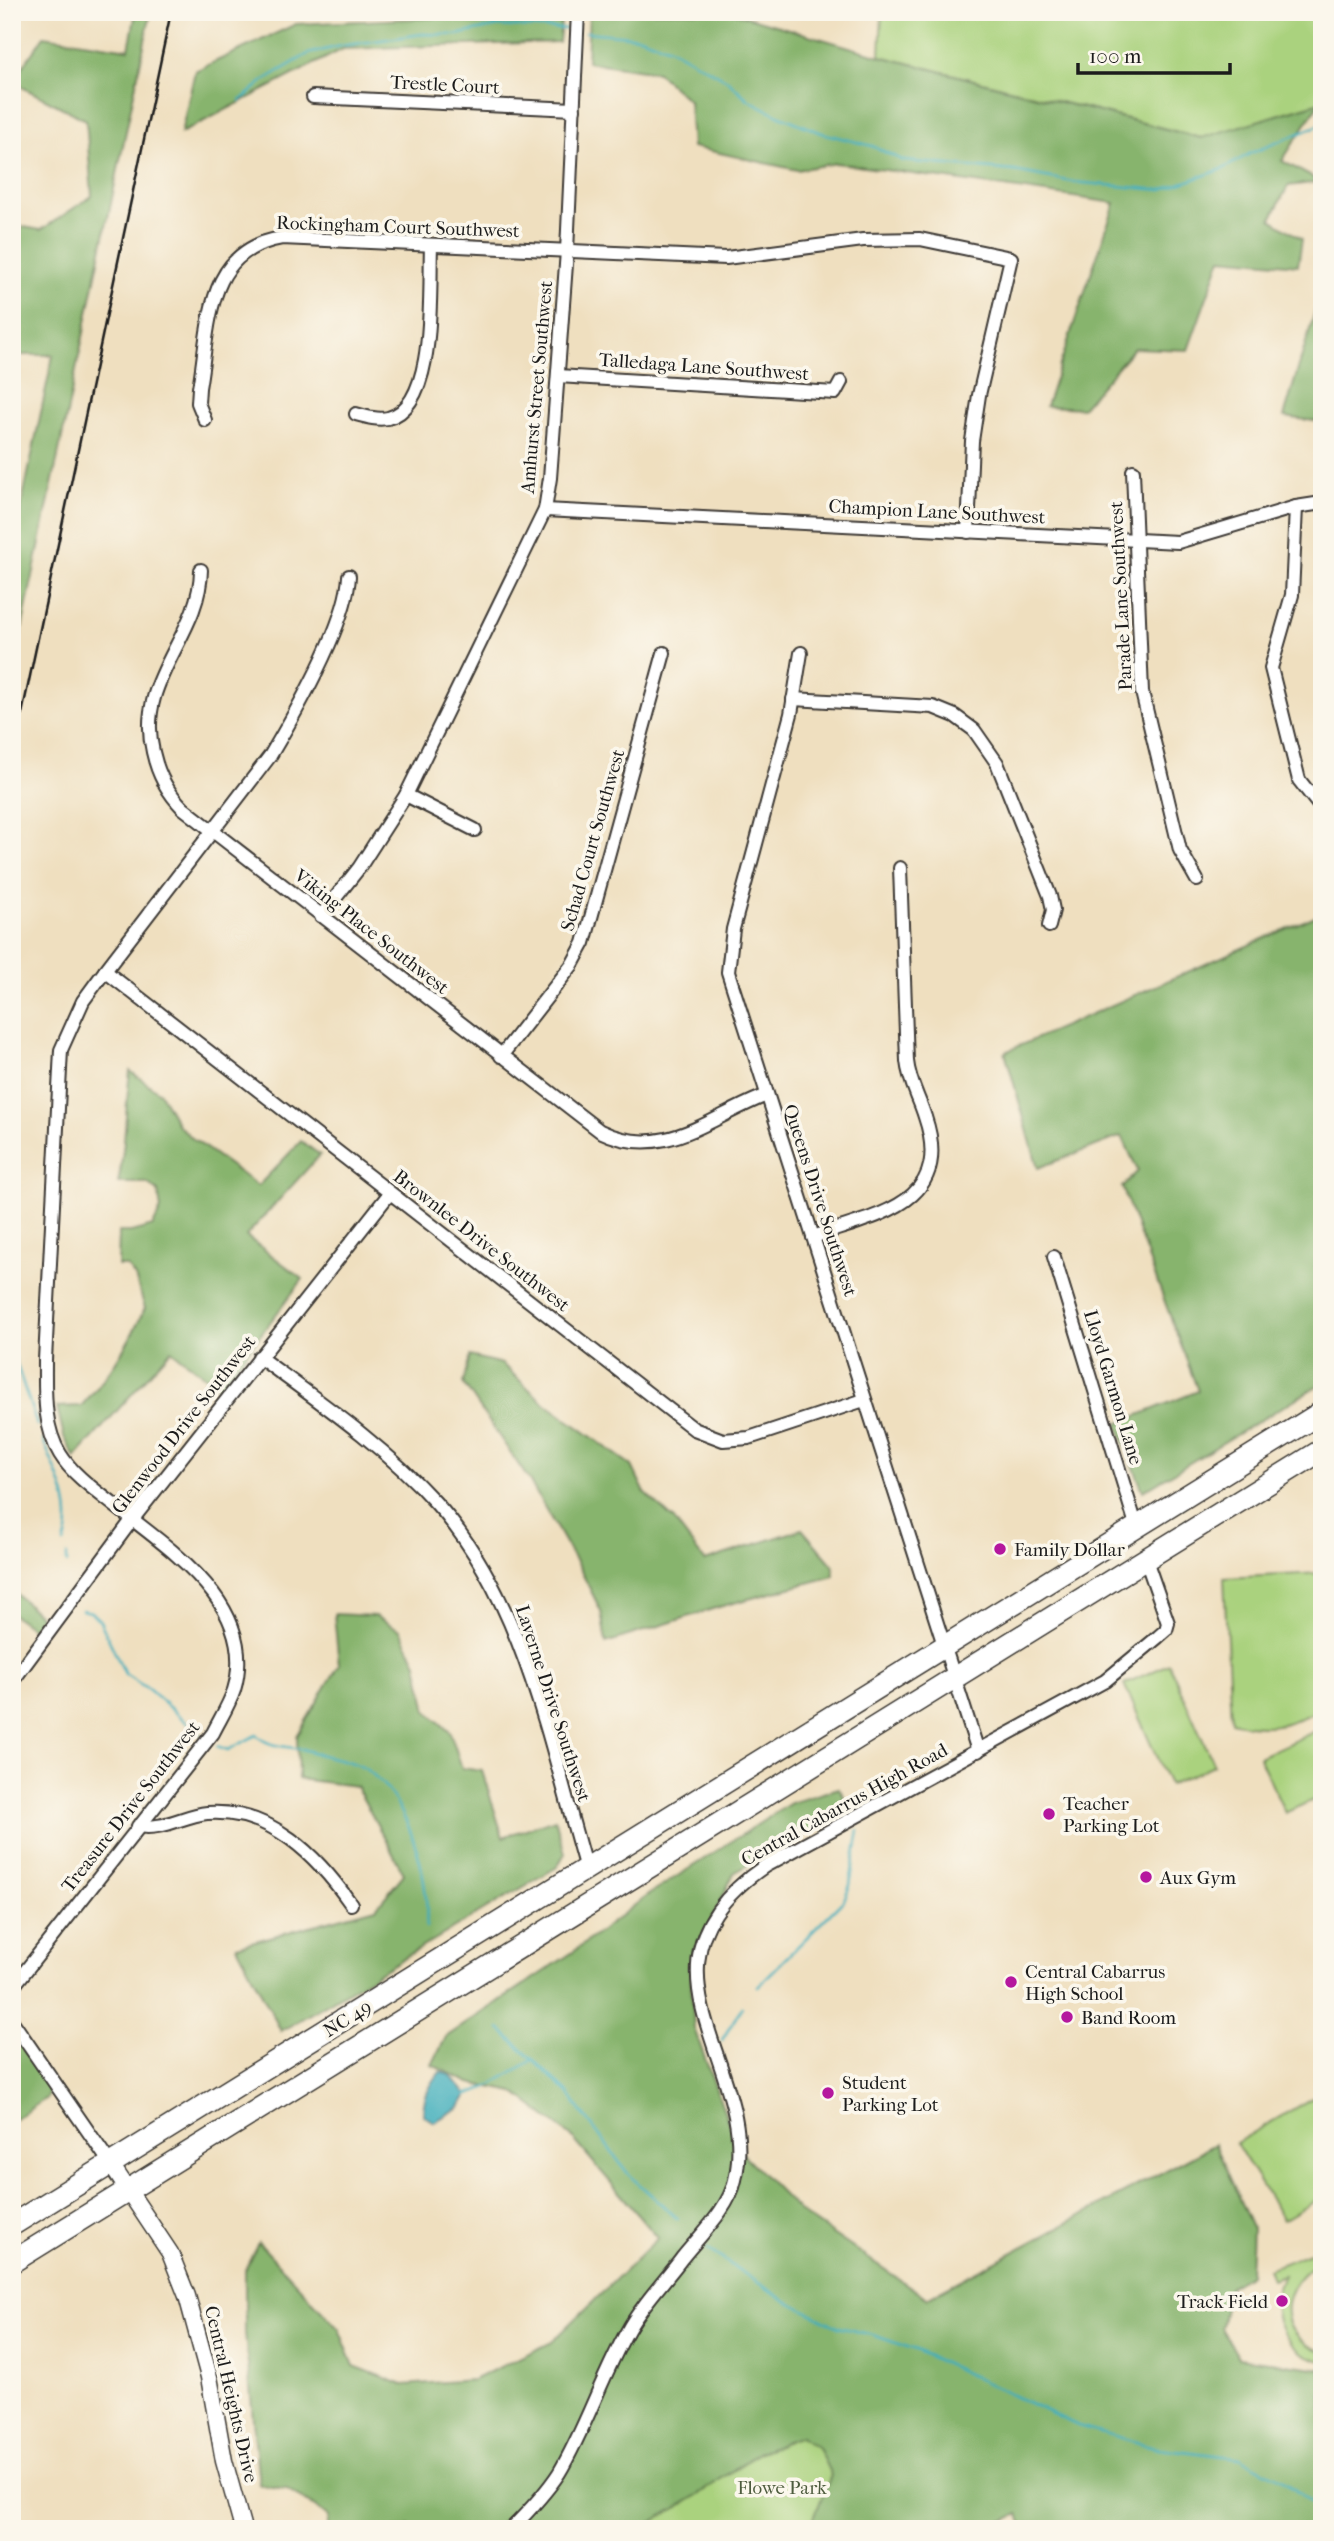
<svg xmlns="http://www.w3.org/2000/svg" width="1334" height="2541" font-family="'IM FELL French Canon',serif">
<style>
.green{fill:#aad27e;stroke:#63774d;stroke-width:2}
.forest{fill:#87b46d;stroke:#526844;stroke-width:2}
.water{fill:#3eadbb;stroke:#2d646c;stroke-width:2}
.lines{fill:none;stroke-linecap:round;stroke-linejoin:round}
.stream{stroke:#3eadbb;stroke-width:2.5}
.street-casing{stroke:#3c3934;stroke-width:16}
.secondary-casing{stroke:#3c3934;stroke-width:19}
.highway-casing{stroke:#3c3934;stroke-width:24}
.street{stroke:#fff;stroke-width:12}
.secondary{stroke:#fff;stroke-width:16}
.highway{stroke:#fff;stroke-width:21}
.rail{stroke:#1c1c1c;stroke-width:2.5}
.poi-dot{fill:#b5179e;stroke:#fbf7ec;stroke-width:2.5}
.labels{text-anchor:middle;stroke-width:7;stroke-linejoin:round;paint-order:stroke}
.street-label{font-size:19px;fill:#1c1c1c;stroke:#fbf7ec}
.poi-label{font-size:19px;fill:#1c1c1c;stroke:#fbf7ec;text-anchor:start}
.park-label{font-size:19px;fill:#4e5c3e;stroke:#fbf7ec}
</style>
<rect width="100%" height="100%" fill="#fbf7ec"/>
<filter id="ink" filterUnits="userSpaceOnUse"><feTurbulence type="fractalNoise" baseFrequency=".0143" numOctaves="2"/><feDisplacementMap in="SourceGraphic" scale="14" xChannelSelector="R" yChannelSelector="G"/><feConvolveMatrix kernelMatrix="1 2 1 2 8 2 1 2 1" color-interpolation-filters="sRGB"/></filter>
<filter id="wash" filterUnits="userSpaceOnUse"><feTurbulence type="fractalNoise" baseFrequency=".00686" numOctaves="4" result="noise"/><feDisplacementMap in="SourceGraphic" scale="28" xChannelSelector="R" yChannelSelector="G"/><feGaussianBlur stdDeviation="1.57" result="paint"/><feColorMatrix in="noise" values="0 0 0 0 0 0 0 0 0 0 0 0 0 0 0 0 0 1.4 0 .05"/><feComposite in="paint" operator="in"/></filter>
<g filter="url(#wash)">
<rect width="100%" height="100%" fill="#efdfbf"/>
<g class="green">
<polygon points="882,12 1322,12 1322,103 1202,138 880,56"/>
<path d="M 1322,1573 L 1322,1709 C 1286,1725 1271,1731 1231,1722 L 1224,1578 Z"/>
<polygon points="1169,1664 1214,1765 1169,1785 1124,1684"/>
<polygon points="1322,1728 1322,1796 1285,1813 1259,1757"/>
<polygon points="1322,2092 1322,2197 1283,2220 1236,2143"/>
<path d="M 1322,2248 L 1322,2261 C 1278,2281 1272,2336 1322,2351 L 1322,2361 C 1283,2352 1264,2311 1283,2275 L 1272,2279 L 1268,2269 Z"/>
<polygon points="800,2436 818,2448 832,2475 813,2520 817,2529 640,2529 698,2495 759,2452"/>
</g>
<g class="forest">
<polygon points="136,12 151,12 12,676 12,550 53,355 12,355 12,225 41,230 92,196 86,120 12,82 44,36 129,49"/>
<polygon points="562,12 559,42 343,49 181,133 195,71 296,24"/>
<polygon points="589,12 731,12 880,56 1201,138 1320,102 1282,161 1321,182 1288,186 1271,219 1302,239 1298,265 1221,258 1188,350 1134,348 1082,408 1046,406 1115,203 836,163 797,170 692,147 689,101 657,72 587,62"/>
<polygon points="1322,288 1322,422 1284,417"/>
<polygon points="1322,913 1322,1383 1143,1491 1117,1424 1198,1391 1122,1187 1138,1171 1122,1136 1038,1168 1005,1052"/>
<path d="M 130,1071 L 160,1093 L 178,1125 L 192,1138 L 258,1186 L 301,1141 L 320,1155 L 246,1236 L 303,1279 L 220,1388 L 171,1350 L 75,1458 L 64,1437 L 57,1407 L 81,1406 C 107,1379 129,1343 145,1308 L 135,1277 L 127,1266 L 118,1266 L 119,1232 L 131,1232 L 153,1226 L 161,1209 L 158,1191 L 147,1183 L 118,1183 C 126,1146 125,1109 130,1071 Z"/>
<polygon points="470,1356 502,1364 543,1402 632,1466 645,1493 673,1519 705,1561 802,1529 833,1565 834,1576 719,1607 606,1643 601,1611 581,1571 529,1480 463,1383"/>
<polygon points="12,1590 41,1617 33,1629 12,1614"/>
<polygon points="334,1614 375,1616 400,1630 417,1663 427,1711 450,1732 462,1768 482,1771 503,1837 555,1819 565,1853 557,1867 281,2031 237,1946 376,1908 404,1874 356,1786 298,1779 297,1736 339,1665"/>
<polygon points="839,1788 851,1808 734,1873 690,1966 694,2028 738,2149 800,2212 927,2298 1215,2144 1252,2228 1250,2274 1229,2287 1221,2328 1239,2358 1322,2369 1322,2529 1024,2529 1019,2514 985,2529 817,2529 813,2520 831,2475 818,2448 800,2436 759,2452 698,2495 640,2529 412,2529 409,2526 406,2529 327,2529 329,2516 287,2489 259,2485 245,2333 245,2270 258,2242 339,2329 354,2366 403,2385 473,2380 552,2342 658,2238 571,2136 514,2092 470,2083 432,2065 446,2037 573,1952 648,1895 791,1803"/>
<polygon points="14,2035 49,2088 48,2097 12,2121"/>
</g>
<path class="water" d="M 440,2072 L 450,2075 L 467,2095 L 460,2107 L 434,2122 L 423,2115 C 423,2097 430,2085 440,2072 Z"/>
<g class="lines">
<g class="stream">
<polyline points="586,32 640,37 670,48 727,80 749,100 778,115 822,133 872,146 904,161 1014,171 1073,182 1162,190 1223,169 1251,153 1322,124"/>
<polyline points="240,101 266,79 308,54 340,46 422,34 456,35 498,26 566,29"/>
<polyline points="12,1351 37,1425"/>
<path d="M 43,1440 C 56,1472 77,1509 64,1543"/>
<polyline points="67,1555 67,1563"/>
<polyline points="82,1610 91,1612 100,1621 125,1674 148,1689 200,1734"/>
<path d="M 217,1746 L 228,1750 L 256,1735 C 273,1750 293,1745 312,1752 C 328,1758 349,1759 364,1768 C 408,1796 431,1878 426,1927"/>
<polyline points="758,1986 844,1900 850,1885 859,1830"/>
<polyline points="500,2029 567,2092 629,2175 678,2219"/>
<polyline points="722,2040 742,2007"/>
<polyline points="465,2095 486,2088 533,2060"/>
<polyline points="707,2249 783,2299 838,2327 873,2335 916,2350 1078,2426 1158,2448 1240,2458 1281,2479 1322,2511"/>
</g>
</g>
</g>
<g filter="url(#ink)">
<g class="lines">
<g class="street-casing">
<g id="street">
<polyline points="313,97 574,109"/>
<polyline points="558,376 835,393 841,382"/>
<path d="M 356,414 C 367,417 377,420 388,418 C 438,406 429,287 431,246"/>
<path d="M 205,420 L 198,403 L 199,388 C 210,326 205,250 282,238 L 726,258 L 863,240 L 920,239 L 1011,258 L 979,395 L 972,441 L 968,532"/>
<polyline points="1133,471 1142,692 1180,850 1197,880"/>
<polyline points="1296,507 1292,595 1271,668 1299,780 1322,809"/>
<polyline points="545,510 1178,542 1296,507 1322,503"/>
<path d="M 201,570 C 200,637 135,679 153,752 C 158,775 167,792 183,808 L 600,1131 C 664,1162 709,1117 767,1095"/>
<polyline points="801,653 791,714 733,929 728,972 978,1751"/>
<polyline points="793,699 933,707 955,716 974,730 997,763 1050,896 1053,910 1049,926"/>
<polyline points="406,795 475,830"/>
<polyline points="321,916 359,868 406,795 545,510 550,478 567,251 578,12"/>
<polyline points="105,971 694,1429 723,1440 749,1438 864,1400"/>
<polyline points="501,1056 572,965 584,943 664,653"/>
<path d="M 813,1237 C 875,1215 955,1205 925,1117 C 919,1097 909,1082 907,1061 L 900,868"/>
<polyline points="1054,1257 1137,1528"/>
<path d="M 259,1357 C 320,1402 384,1446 435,1502 C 524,1599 550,1746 586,1869"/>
<polyline points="12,1682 132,1520 390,1193"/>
<path d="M 138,1826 C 162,1831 184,1815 207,1813 C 271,1808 318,1857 351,1904"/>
<path d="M 12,1988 L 213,1733 C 220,1719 229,1705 234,1690 C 259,1605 170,1550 114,1505 C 95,1490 73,1475 60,1454 C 43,1426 45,1391 45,1360 L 61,1050 L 83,1001 L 105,971 L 270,756 C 295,714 347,623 349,576"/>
<polyline points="12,2021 110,2163"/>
<path d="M 511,2529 C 528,2512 546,2493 559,2473 C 586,2428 602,2375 628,2330 C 642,2304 665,2281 682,2258 C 700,2235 729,2209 735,2180 C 762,2066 618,1967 765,1866 L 1105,1681 L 1158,1637 L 1166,1630 L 1168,1623 L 1146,1560"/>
</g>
</g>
<g class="secondary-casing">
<polyline id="secondary" points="110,2163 170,2253 187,2296 209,2377 224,2461 243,2529"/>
</g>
<g class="highway-casing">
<g id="highway">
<polyline points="12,2225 1322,1412"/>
<polyline points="12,2262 1322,1450"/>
</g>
</g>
<use href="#street" class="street"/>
<use href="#secondary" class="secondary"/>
<use href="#highway" class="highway"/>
<polyline class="rail" points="12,761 171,12"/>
</g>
</g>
<g class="poi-dot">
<circle cx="1000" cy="1549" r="7"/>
<circle cx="1049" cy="1814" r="7"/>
<circle cx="1146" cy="1877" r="7"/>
<circle cx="1011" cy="1982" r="7"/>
<circle cx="1067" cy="2017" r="7"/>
<circle cx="828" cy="2093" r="7"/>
<circle cx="1282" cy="2301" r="7"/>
</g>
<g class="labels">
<g class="street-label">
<text transform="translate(445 84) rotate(3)" y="7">Trestle Court</text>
<text transform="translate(398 226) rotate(2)" y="7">Rockingham Court Southwest</text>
<text transform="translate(704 366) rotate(4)" y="7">Talledaga Lane Southwest</text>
<text transform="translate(536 387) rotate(-85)" y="7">Amhurst Street Southwest</text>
<text transform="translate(937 511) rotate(3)" y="7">Champion Lane Southwest</text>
<text transform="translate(1120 596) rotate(-93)" y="7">Parade Lane Southwest</text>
<text transform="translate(592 840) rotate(-74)" y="7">Schad Court Southwest</text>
<text transform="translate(372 931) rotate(38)" y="7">Viking Place Southwest</text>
<text transform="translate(821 1200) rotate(72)" y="7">Queens Drive Southwest</text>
<text transform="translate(482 1240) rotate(38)" y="7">Brownlee Drive Southwest</text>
<text transform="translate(1114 1387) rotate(73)" y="7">Lloyd Garmon Lane</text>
<text transform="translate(183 1424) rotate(-52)" y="7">Glenwood Drive Southwest</text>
<text transform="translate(554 1703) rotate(72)" y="7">Laverne Drive Southwest</text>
<text transform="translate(844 1804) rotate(-29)" y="7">Central Cabarrus High Road</text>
<text transform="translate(130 1806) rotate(-52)" y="7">Treasure Drive Southwest</text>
<text transform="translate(347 2018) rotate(-32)" y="7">NC 49</text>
<text transform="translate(232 2394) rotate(77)" y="7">Central Heights Drive</text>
</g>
<g class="poi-label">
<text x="1014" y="1556">Family Dollar</text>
<text x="1063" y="1810">Teacher<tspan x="1063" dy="22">Parking Lot</tspan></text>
<text x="1160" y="1884">Aux Gym</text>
<text x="1025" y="1978">Central Cabarrus<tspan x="1025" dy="22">High School</tspan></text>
<text x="1081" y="2024">Band Room</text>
<text x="842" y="2089">Student<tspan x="842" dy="22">Parking Lot</tspan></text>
<text x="1268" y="2308" text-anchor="end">Track Field</text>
</g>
<g class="park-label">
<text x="782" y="2494">Flowe Park</text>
</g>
</g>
<rect width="1334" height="2541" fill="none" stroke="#fbf7ec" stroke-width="42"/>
<path d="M1078 63v10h152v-10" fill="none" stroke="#1c1c1c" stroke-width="3.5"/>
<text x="1089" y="63" font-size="21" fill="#1c1c1c" stroke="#fbf7ec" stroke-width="5" paint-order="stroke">100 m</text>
</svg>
